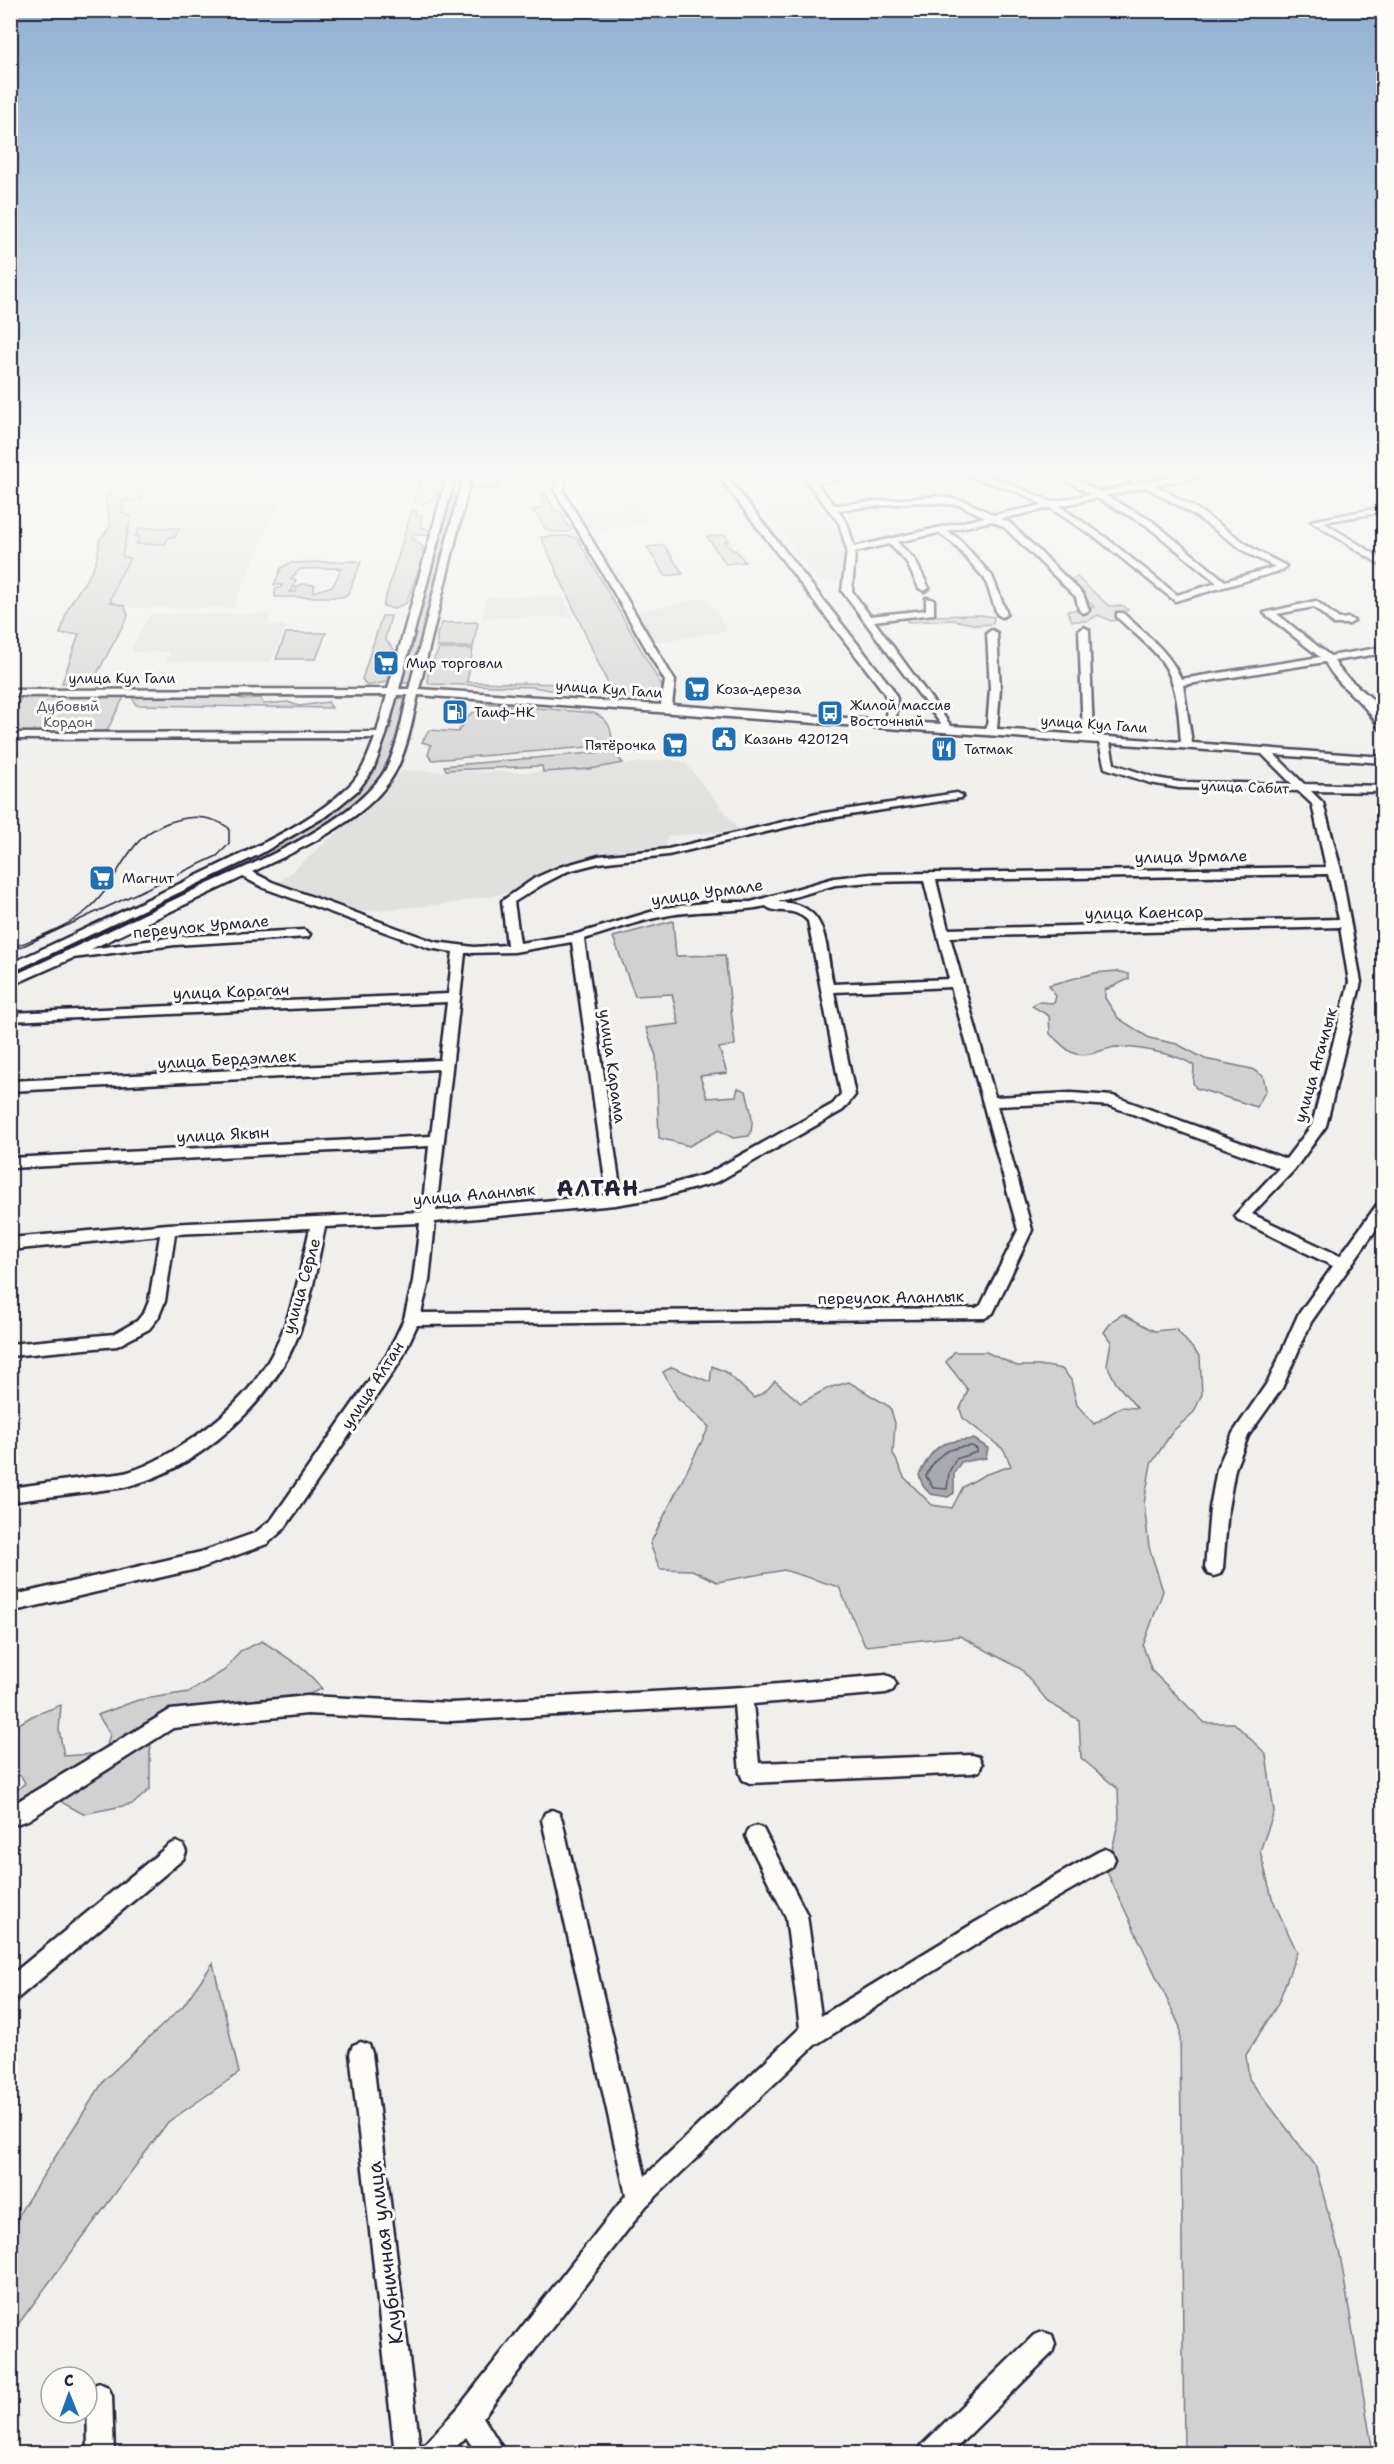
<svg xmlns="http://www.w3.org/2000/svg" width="1394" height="2464" font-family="'Shantell Sans',sans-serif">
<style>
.built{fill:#e0e0df}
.green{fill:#d2d1d1;stroke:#7a7a86;stroke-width:1.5;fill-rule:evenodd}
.water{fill:#a9a9b0;stroke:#737381;stroke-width:1.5}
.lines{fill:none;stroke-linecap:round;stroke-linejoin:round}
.shore{stroke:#58586a;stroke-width:1.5}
.river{fill:#a9a9b0;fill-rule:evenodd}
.minor-casing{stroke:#22223b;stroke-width:5}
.minor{fill:#fdfcf7;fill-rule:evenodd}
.tram{stroke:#22223b;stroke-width:1.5}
.labels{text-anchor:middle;stroke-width:6;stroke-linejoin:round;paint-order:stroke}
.far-poi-label{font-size:14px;fill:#22223b;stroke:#fdfcf7;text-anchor:start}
.far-street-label{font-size:14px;fill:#22223b;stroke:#fdfcf7}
.far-park-label{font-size:14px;fill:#575768;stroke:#fdfcf7}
.street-label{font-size:16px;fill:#22223b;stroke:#fdfcf7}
.near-street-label{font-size:20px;fill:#22223b;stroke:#fdfcf7}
.district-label{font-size:22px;font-weight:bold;letter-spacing:1.5px;fill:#22223b;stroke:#fdfcf7}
</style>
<rect width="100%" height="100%" fill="#f0efec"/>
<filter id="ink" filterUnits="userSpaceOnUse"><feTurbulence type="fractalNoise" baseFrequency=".0167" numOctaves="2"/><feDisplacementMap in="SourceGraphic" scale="12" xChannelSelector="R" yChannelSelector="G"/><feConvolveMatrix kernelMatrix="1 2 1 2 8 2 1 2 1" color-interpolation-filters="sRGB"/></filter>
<g filter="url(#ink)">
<g class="built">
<polygon points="142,473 250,473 241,497 282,496 233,608 132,608 110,602 130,558 122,556 131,517 122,512 124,501 140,501 143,496"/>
<polygon points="733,473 788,473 844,538 845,565 841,580 818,582"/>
<polygon points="638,498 653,523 590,532 578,511 617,506 615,501"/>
<polygon points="563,596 572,617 482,618 486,597"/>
<polygon points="706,597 728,631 655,642 637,612"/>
<polygon points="150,614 271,614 267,625 286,625 270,662 166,662 170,652 134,652 132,648"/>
<polygon points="668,759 685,762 740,831 667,836 665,849 603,856 564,865 536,881 530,878 513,892 447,904 358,912 278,883 384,793 401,771 543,772 590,769"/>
</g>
<g class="green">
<path d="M 122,473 L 142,473 L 142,500 L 124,501 L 122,512 L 131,517 L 122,556 L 130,558 L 117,582 L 110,602 L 125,606 L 128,616 L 92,683 L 62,683 L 79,634 L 60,634 C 63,626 64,619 67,611 C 78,585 100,572 99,540 L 111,526 L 105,499 Z"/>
<path d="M 423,473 L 444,473 C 442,483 434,487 439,497 L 423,504 L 415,500 Z"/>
<polygon points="472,473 501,473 498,490 468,488"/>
<path d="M 541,494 L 546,494 L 555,511 L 561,512 L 568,526 L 572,528 L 568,532 C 533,533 552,527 532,511 L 543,507 Z"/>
<polygon points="451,496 458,497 410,683 398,683 449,497"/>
<polygon points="412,510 417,511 416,515 422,516 421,527 432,531 430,535 413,535 412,538 423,547 422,552 425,554 406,603 394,609 383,606"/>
<polygon points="140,528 180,528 175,537 169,537 165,544 136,544 140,537 135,537"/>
<polygon points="725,535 729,540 725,541 732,550 736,550 745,562 726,564 707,537"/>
<polygon points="567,536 577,538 667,695 659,700 614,697 541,537"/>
<polygon points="664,545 683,574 665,576 647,547"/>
<path d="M 356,561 L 361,562 L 348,594 L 343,597 L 275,597 L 275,589 L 280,588 L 282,585 L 274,585 L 281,568 L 290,563 ZM 337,568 L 341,569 L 333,586 L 313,592 L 315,585 L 302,584 L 296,587 L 296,592 L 288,592 L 292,591 L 296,580 L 291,579 L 300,569 Z"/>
<polygon points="1077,577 1109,606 1124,606 1128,610 1119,612 1119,620 1111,621 1098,615 1088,621 1072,621 1067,611 1094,607 1068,580"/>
<polygon points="980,615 994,617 993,624 977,625 954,620 908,622 906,619 926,616"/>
<polygon points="382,616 391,616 385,639 396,652 392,658 385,659 384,663 389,664 386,682 367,686 362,679"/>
<polygon points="478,622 473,647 437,647 437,634 442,623"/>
<polygon points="286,633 326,633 316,659 276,659"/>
<path d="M 439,649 L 473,649 L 467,682 L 574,684 L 575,688 L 567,693 L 533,687 L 429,684 C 424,673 434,660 439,649 Z"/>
<polygon points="24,693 126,693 104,736 11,736 11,716"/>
<polygon points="138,694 222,694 243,699 261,698 263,704 288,702 299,706 328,702 332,708 136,705 133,699"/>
<path d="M 398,698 L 406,699 C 399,726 393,757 377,780 C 344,827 252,866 200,890 C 157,911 113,932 69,952 L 63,948 L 290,836 L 362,782 L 394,700 Z"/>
<path d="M 482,703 L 594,713 C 610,720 611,728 613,745 L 432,760 L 428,755 L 431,745 L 422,742 L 429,730 L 458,732 L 470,714 L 480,710 Z"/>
<polygon points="613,751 623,763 590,769 543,772 542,766 446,770 444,766"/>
<path d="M 673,921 L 676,956 L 725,955 L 735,1045 L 719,1048 L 727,1073 L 700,1076 L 707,1098 L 736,1096 L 738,1088 L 746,1091 C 749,1105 756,1123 749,1136 L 733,1138 L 719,1130 L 689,1146 L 659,1138 L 656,1056 L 646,1028 L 679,1024 L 672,994 L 635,996 L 613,937 Z"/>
<path d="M 1117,971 L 1129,974 L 1129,979 L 1105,990 L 1105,998 L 1118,1018 L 1149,1038 L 1177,1044 L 1205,1059 L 1252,1069 L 1263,1076 L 1266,1090 L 1257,1107 L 1196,1088 L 1193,1083 L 1194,1066 C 1180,1054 1136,1047 1117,1047 C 1102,1048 1087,1060 1071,1052 C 1064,1048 1056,1039 1050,1034 L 1049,1016 L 1032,1006 L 1037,1002 L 1054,1003 L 1056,996 L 1049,985 L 1095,973 Z"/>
<polygon points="1123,1314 1154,1331 1176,1329 1200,1357 1202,1394 1194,1412 1173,1431 1151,1464 1144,1503 1149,1547 1163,1591 1143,1646 1152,1671 1205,1723 1234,1723 1266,1754 1274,1812 1260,1851 1272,1898 1297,1952 1278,2004 1246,2055 1249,2079 1315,2165 1340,2255 1373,2453 1184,2453 1180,2027 1107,1872 1119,1819 1118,1789 1081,1758 1079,1720 1049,1703 1021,1669 960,1636 865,1646 839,1587 784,1570 717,1582 692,1570 660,1569 650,1544 709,1427 677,1397 663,1372 672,1367 710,1382 712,1366 726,1372 754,1398 765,1392 775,1381 801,1403 828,1388 849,1382 890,1407 895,1423 893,1453 904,1477 932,1505 952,1508 963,1487 984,1475 1011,1466 1004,1450 963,1418 960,1409 968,1390 946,1362 954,1352 986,1352 1017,1366 1046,1366 1062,1369 1071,1380 1077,1405 1094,1424 1121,1407 1137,1408 1116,1383 1107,1365 1111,1342 1104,1332 1113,1320"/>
<path d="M 262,1641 C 284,1655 306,1668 322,1689 L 276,1707 L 153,1723 L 150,1753 L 150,1789 L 133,1804 L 83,1814 L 63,1803 L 54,1791 L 11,1804 L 10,1797 L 25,1783 L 21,1776 L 11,1774 L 11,1729 L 32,1716 L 61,1705 L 59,1730 L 64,1756 L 105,1753 L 110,1734 L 98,1715 L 138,1700 L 189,1692 L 225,1670 L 240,1651 Z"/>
<polygon points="213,1963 239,2073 168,2122 11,2334 11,2232 23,2207 105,2079 183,2006"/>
</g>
<path class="water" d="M 974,1439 L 988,1448 L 986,1458 L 961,1462 L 954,1473 L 954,1493 L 948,1497 L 930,1494 L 923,1486 L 919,1475 C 935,1444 939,1442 974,1439 Z"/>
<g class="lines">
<path class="shore" d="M 972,1446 L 977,1449 L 977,1452 L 956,1459 L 949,1472 L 947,1489 L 933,1488 L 926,1476 C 936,1454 948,1447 972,1446 Z"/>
<polygon class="river" points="1331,473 1346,473 1384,487 1384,494"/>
<g class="minor-casing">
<g id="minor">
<path d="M 448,473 L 456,473 L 399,689 L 409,689 L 464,473 L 472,473 L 419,689 L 661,705 L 665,681 L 555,491 L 559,473 L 567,473 L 563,491 L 675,681 L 672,705 L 886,721 L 887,699 L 883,691 L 716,473 L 724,473 L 892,688 L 897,699 L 896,722 L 941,724 L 842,591 L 847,550 L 839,523 L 800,473 L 808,473 L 812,478 L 857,473 L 883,473 L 816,483 L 834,505 L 938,496 L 965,501 L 994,515 L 1043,505 L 1019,492 L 958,473 L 973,473 L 996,478 L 1052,502 L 1090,494 L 1054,473 L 1064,473 L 1099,492 L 1135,484 L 1117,473 L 1127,473 L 1143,482 L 1199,473 L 1218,473 L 1155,485 L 1197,509 L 1255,550 L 1286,566 L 1283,570 L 1175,601 L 1099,540 L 1050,508 L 1001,519 L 1010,523 L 1083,594 L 1089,610 L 1084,613 L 1079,610 L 1076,597 L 1004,527 L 992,521 L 947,531 L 959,539 L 992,576 L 1007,614 L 1002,617 L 997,614 L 985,579 L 953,543 L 939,533 L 897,542 L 915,560 L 929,588 L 924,591 L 919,588 L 906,561 L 889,544 L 855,552 L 852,591 L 870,616 L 926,610 L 926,598 L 934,600 L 934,614 L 874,621 L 951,726 L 987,728 L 990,689 L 987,633 L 992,630 L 997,633 L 1000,689 L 997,729 L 1083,735 L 1079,630 L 1084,627 L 1089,630 L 1093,736 L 1181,742 C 1179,715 1178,683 1161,660 C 1149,644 1131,631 1117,617 L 1117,613 L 1123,613 C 1145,634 1169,651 1181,679 L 1320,657 L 1264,613 L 1316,601 L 1339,619 L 1349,618 L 1354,621 L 1349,624 L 1334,624 L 1314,607 L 1277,614 L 1330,656 L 1384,647 L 1384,653 L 1334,661 C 1345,682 1374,693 1383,715 C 1385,719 1384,726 1384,730 L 1380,729 C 1365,700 1338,688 1325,662 L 1183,685 L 1192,743 L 1384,757 L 1384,763 L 1275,755 L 1304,784 L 1384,786 L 1384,792 L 1311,791 L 1323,803 L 1341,870 L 1361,982 L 1326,1126 L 1294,1170 L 1252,1214 L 1340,1256 L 1379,1202 L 1384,1201 L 1384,1218 L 1311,1322 L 1282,1388 L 1248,1436 L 1235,1469 L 1228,1508 L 1223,1568 L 1220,1574 L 1214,1576 L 1208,1574 L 1205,1568 L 1210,1508 L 1217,1469 L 1233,1433 L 1269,1380 L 1298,1315 L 1333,1266 L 1237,1219 L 1235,1215 L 1279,1168 L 1111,1106 L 1071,1103 L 997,1106 L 1032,1230 L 993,1313 L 985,1318 L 417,1325 L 400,1362 L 284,1529 L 267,1544 L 201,1568 L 10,1612 L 10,1596 L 201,1552 L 255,1533 L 272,1519 L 387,1355 L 404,1319 L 413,1281 L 420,1223 L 325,1227 C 317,1263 312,1299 299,1333 C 272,1402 200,1468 128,1486 C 118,1489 107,1489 96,1491 C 68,1494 39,1498 10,1502 L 10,1488 C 39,1484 68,1480 96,1476 C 107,1475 118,1475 128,1472 C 152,1465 175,1450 196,1436 C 280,1376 289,1323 310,1228 L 175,1234 L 165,1301 L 158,1318 L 149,1329 L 117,1346 L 10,1356 L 10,1344 L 114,1334 L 137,1321 L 145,1311 L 149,1301 L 160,1235 L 10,1250 L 10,1238 L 168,1224 L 422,1212 L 429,1146 L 10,1168 L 10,1158 L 431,1136 L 439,1069 L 10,1091 L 10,1081 L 440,1060 L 447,1002 L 10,1021 L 10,1013 L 448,994 L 453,952 L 429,948 L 264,888 L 243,877 L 91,949 L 175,937 L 304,930 L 310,934 L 308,937 L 175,945 L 73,958 L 10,986 L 10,977 C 70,950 129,921 188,893 C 248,865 340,831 381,777 C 397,755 401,721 408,695 L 397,695 L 386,735 L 373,770 L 358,790 L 328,815 L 260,854 L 10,973 L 10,964 C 80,932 148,899 217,866 C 263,843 312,822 349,786 C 363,773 368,755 375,738 L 10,739 L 10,733 L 377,732 L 387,695 L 10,696 L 10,690 L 388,689 ZM 1146,487 L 1191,513 L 1249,554 L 1275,567 L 1225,581 L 1152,521 L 1106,496 ZM 1097,498 L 1146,525 L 1217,583 L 1177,595 L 1105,537 L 1059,506 ZM 917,502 L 960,505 L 985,517 L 854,547 L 847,523 L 837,510 ZM 418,695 L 1099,743 L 1105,768 L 1150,783 L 1179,788 L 1298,791 L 1312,804 L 1326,867 L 871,874 L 834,878 L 751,902 L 712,902 L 664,908 L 577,934 L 520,943 L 514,902 L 543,884 L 568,871 L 599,863 L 668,855 L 817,820 L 961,798 L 963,796 L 957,793 L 817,814 L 668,849 L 599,856 L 560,867 L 535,878 L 502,901 L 507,945 L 474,947 L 435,942 L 272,882 L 252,872 C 298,850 368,820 394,774 C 407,751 412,721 418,695 ZM 1110,743 L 1262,754 L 1292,784 L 1179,782 L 1156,778 L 1114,764 ZM 1328,874 L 1339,919 L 948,929 L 936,880 ZM 924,881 L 949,979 L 833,984 C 824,943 830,903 777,902 L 835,885 L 871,882 ZM 766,906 C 778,916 793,905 808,921 L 841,1094 L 833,1104 L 707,1174 L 658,1188 L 621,1194 L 584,939 C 611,931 638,921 665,916 C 698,909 734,913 766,906 ZM 1340,927 L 1349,982 L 1312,1125 L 1286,1159 L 1113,1096 L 1071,1093 L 995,1097 L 950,937 ZM 572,942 L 607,1195 L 436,1211 L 465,953 L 514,952 ZM 951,987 L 1018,1230 L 981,1305 L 976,1308 L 421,1313 L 429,1281 L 435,1222 L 615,1205 L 658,1198 L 717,1182 L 843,1110 L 855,1095 L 834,992 Z"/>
<polygon points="1384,507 1384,512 1323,522 1384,560 1384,567 1311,521"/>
<polygon points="886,1675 893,1678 896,1684 893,1690 886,1693 753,1704 759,1763 972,1755 979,1757 982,1764 979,1771 972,1773 750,1783 743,1780 740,1773 734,1705 451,1721 307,1714 173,1728 28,1820 10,1826 10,1806 170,1710 307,1696 451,1703 743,1687"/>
<polygon points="552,1810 559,1813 562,1820 645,2176 800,2028 786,1917 749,1843 746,1836 749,1829 756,1826 763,1829 807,1915 821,2016 974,1923 1098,1852 1105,1849 1112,1852 1115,1859 1112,1866 988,1937 815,2045 646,2206 483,2417 506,2454 477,2454 466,2437 449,2454 395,2454 350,2053 353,2045 361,2042 369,2045 372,2053 420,2449 458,2408 626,2195 542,1820 545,1813"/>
<polygon points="176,1842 183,1845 186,1852 183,1859 18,1998 10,2001 10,1976 169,1845"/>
<polygon points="1043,2332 1052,2335 1055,2344 1052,2353 950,2454 918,2454 922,2445 1034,2335"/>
<polygon points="99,2383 108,2387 112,2396 114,2454 88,2454 87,2394 90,2387"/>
</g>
</g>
<use href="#minor" class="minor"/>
<path class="tram" d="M 10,949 C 35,938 63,929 85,912 C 125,880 121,832 181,819 C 198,815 214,817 229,828 L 229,844 L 217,856 L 10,952"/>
</g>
</g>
<linearGradient id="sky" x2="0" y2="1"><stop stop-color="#8fb0d2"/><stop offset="0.58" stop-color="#f8f8f6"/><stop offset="1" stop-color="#f8f8f6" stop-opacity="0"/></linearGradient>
<rect width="1394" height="818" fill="url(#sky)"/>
<defs>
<g id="supermarket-square" transform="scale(1.35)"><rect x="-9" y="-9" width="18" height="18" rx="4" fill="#1f6fb2" stroke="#fdfcf7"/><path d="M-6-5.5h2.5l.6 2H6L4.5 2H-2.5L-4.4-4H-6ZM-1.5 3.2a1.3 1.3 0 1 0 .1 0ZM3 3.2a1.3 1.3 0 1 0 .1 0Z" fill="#fff"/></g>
<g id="fuel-square" transform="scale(1.35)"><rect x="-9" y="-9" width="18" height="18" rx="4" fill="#1f6fb2" stroke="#fdfcf7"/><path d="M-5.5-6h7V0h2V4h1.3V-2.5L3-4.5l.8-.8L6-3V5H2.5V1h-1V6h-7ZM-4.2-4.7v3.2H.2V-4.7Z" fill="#fff"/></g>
<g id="bus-square" transform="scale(1.35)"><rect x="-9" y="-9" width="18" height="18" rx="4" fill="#1f6fb2" stroke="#fdfcf7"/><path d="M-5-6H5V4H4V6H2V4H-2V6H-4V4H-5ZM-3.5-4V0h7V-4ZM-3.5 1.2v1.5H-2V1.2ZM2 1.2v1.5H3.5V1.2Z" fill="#fff"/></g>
<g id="civic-square" transform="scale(1.35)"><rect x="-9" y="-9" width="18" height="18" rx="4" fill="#1f6fb2" stroke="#fdfcf7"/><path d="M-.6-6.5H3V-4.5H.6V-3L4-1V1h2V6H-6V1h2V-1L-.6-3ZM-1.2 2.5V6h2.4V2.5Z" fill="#fff"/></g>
<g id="restaurant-square" transform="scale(1.35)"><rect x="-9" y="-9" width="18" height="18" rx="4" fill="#1f6fb2" stroke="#fdfcf7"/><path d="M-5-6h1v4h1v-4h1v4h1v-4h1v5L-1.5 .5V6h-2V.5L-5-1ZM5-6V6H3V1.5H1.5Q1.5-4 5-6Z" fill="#fff"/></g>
</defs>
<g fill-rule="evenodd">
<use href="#supermarket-square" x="386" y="663"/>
<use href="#supermarket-square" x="697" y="689"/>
<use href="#fuel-square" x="455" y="712"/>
<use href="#bus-square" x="830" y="713"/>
<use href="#civic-square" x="724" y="739"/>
<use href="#supermarket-square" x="675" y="745"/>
<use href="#restaurant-square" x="944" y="749"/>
<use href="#supermarket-square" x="102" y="878"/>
</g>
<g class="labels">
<g class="far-poi-label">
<text x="406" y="668">Мир торговли</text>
<text x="716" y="694">Коза-дереза</text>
<text x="850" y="710">Жилой массив<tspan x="850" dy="16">Восточный</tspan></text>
<text x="474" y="717">Таиф-НК</text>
<text x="744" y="744">Казань 420129</text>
<text x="656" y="750" text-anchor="end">Пятёрочка</text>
<text x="964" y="754">Татмак</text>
<text x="122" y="883">Магнит</text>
</g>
<g class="far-street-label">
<text x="122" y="683">улица Кул Гали</text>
<text transform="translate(609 689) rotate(4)" y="5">улица Кул Гали</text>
<text transform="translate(1094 724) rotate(4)" y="5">улица Кул Гали</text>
<text transform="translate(1245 787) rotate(2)" y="5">улица Сабит</text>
</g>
<g class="far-park-label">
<text x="68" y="711">Дубовый<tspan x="68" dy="16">Кордон</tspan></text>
</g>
<g class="street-label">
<text transform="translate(1191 856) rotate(-1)" y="6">улица Урмале</text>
<text transform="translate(707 892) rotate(-8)" y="6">улица Урмале</text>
<text transform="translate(1144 912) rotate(-1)" y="6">улица Каенсар</text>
<text transform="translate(201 926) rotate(-5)" y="6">переулок Урмале</text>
<text transform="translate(231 991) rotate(-2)" y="6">улица Карагач</text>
<text transform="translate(227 1059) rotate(-3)" y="6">улица Бердэмлек</text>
<text transform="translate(1315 1065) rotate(-74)" y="6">улица Агачлык</text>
<text transform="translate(613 1066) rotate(82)" y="6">улица Карама</text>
<text transform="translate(223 1134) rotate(-3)" y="6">улица Якын</text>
<text transform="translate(474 1194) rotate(-5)" y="6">улица Аланлык</text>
<text transform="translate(301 1286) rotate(-74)" y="6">улица Серле</text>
<text transform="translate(891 1297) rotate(-1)" y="6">переулок Аланлык</text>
<text transform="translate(372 1385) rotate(-57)" y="6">улица Алтан</text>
</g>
<g class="near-street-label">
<text transform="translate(385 2253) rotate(-97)" y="7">Клубничная улица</text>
</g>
<g class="district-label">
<text x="598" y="1196">АЛТАН</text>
</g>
</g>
<rect width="1394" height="2464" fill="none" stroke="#fdfcf7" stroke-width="36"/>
<rect x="18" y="18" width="1358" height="2428" fill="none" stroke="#22223b" stroke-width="2" filter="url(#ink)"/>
<g transform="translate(69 2395) rotate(359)"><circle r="28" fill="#fdfcf7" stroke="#a5a5ac" stroke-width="1.5"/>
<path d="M0-4.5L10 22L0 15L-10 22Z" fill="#1f6fb2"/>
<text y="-9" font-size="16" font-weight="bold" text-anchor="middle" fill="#22223b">С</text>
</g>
</svg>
